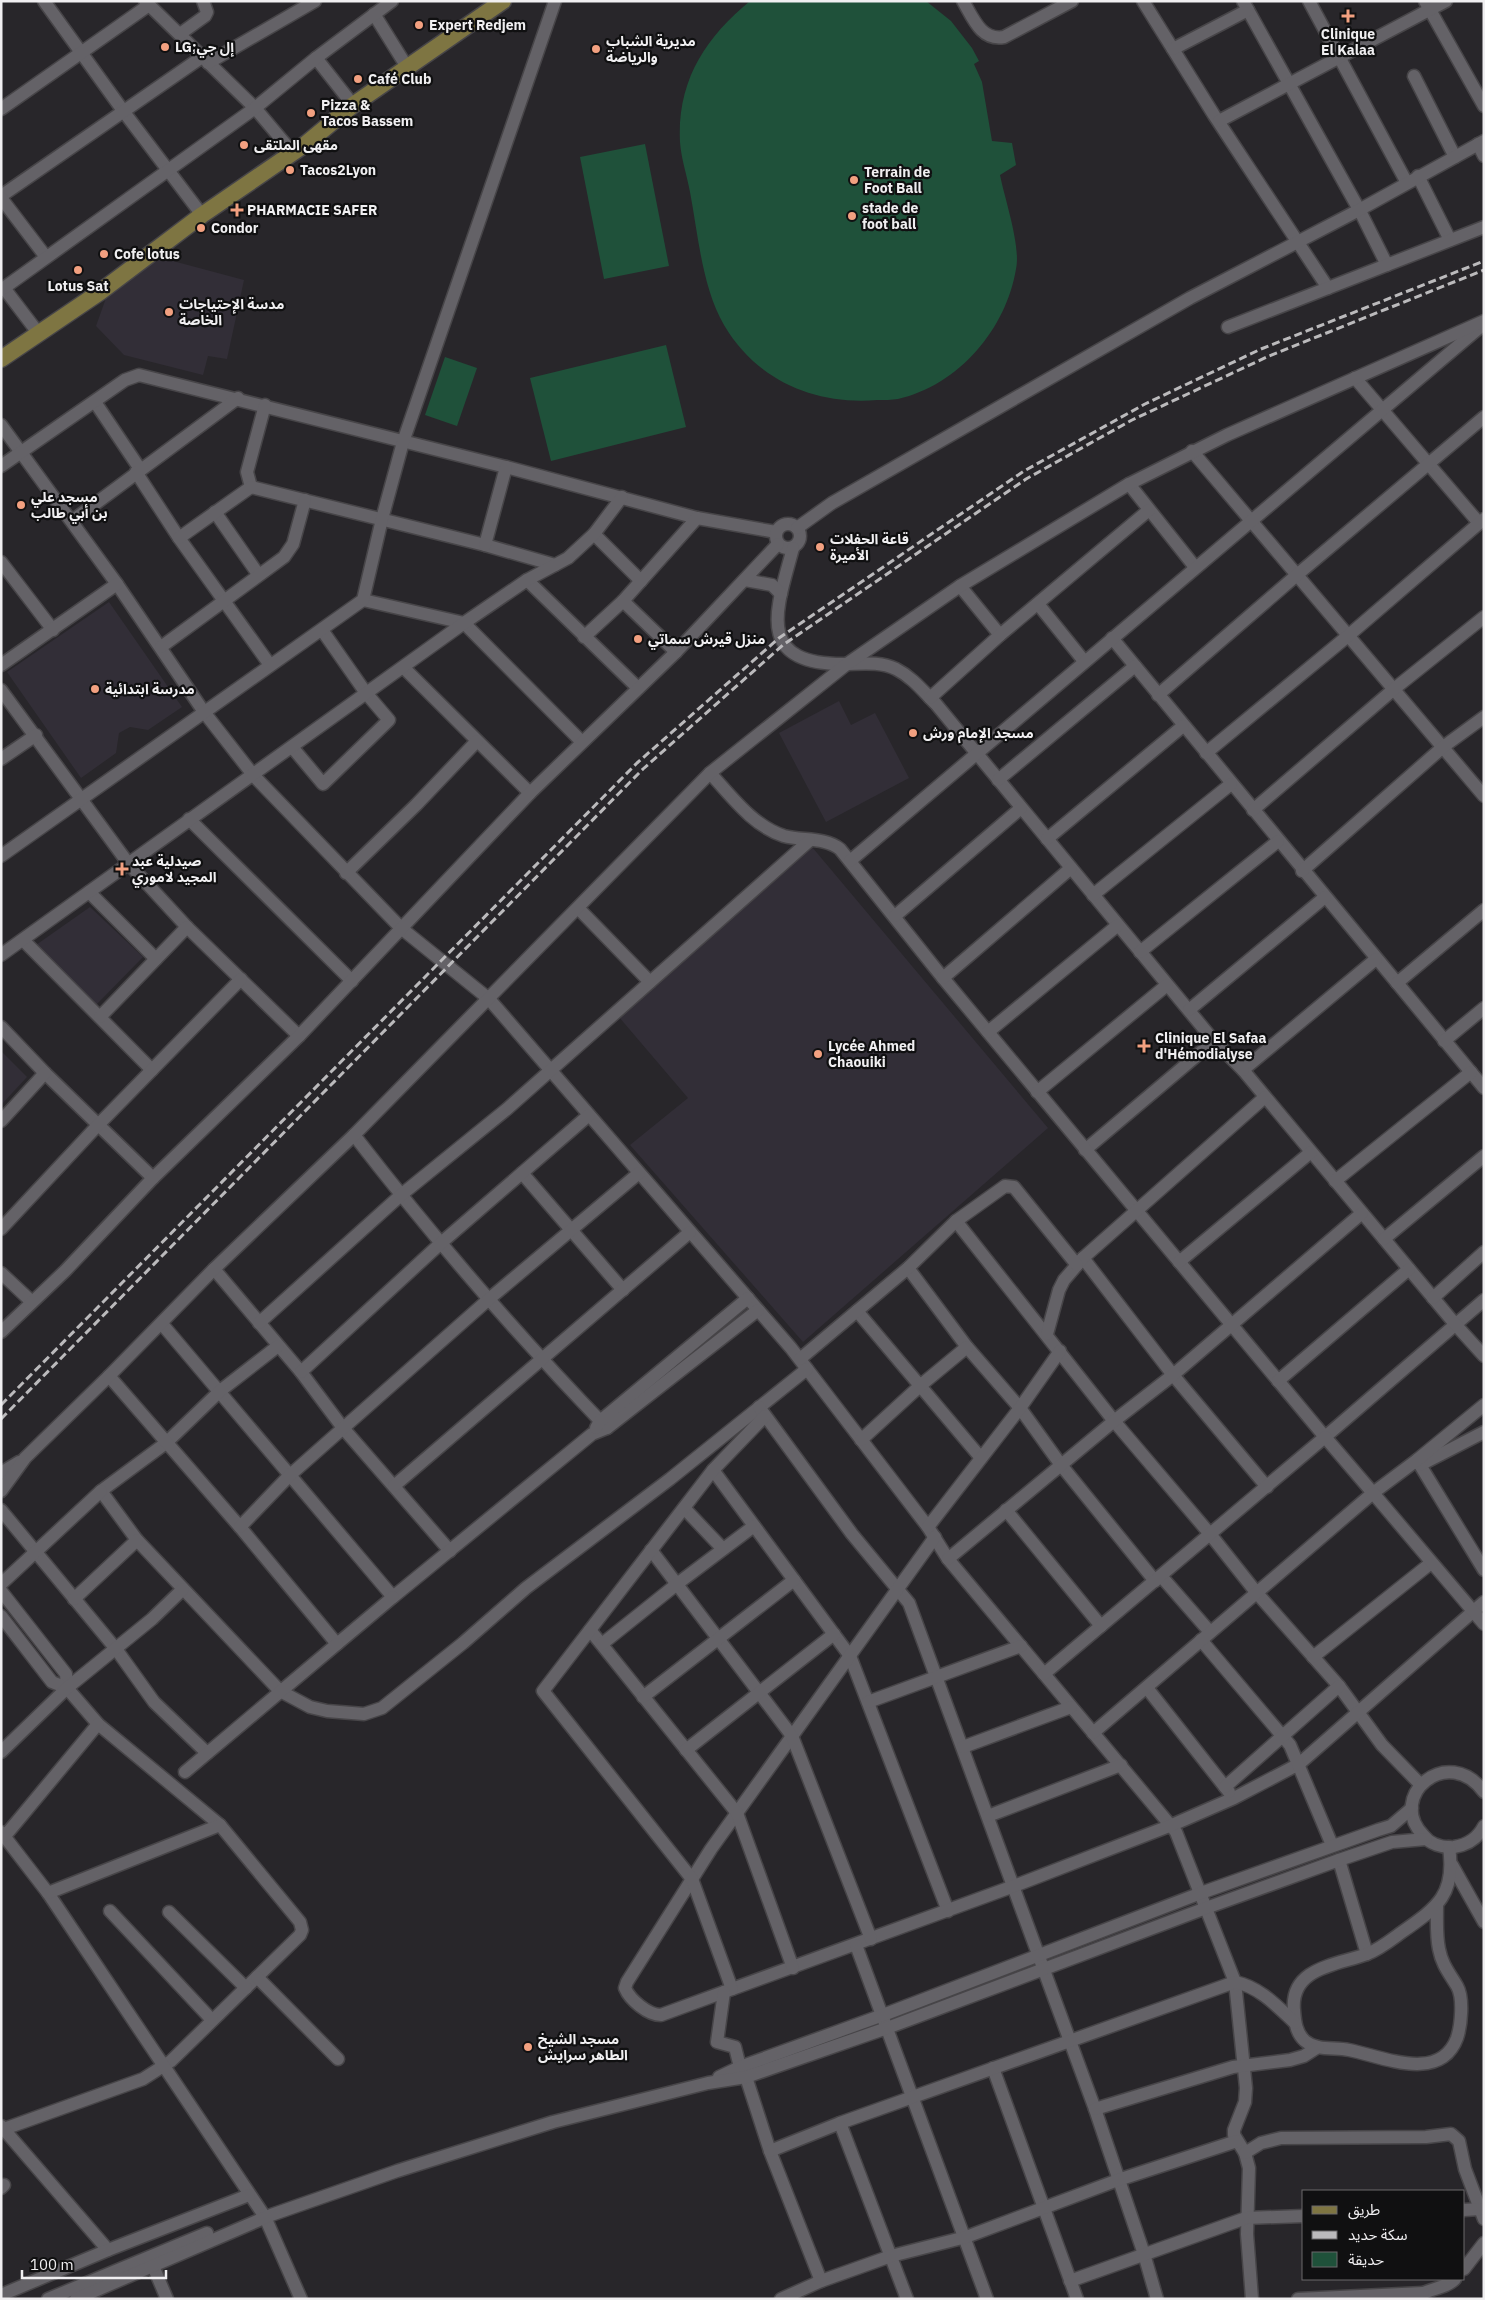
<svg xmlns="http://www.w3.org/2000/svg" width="1485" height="2300" font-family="'IBM Plex Sans','Noto Sans Arabic',sans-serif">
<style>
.built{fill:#322e37}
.green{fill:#1f513a}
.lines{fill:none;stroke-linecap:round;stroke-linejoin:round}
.minor-casing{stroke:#474548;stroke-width:15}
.major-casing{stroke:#474548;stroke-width:19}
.minor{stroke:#646267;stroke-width:12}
.major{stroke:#7e7542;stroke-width:16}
.rail{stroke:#bbbabc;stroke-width:3;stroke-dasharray:8 4;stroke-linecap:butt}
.poi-dot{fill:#f2a080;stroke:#101011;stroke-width:2}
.labels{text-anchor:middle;stroke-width:4.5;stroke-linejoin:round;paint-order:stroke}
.poi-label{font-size:14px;font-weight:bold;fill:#f0eff1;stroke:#101011;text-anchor:start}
</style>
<rect width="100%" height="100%" fill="#28262a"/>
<g class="built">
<polygon points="158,257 244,280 227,359 208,356 203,375 124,355 96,326 106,298"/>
<polygon points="109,602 182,707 148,730 130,727 119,733 116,753 81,778 7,672"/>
<polygon points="839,701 851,725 875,713 909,778 826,822 779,733"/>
<polygon points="807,841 1048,1128 803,1342 630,1145 688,1098 613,1010"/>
<polygon points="90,907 143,957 96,1005 36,945"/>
<polygon points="1,1051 27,1077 1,1105"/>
</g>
<g class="green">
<path d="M 750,1 L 926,1 L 951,21 L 972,48 L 979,61 L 974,64 L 982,82 L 992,141 L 1012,143 L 1016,165 L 1000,175 C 1005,200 1021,246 1016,269 C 1006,329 959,385 898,399 C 892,400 884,400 877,400 C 815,405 757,381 724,325 C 702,287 698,234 690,192 C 687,176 681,158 680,142 C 677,81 705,38 750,1 Z"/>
<polygon points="645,144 669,266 604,279 580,157"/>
<polygon points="666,345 686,427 551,461 530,378"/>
<polygon points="445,357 477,368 457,426 425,415"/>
</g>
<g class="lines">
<g class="minor-casing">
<g id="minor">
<polyline points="44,1 124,112 202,215"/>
<polyline points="145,1 255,108 293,153"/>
<path d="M 963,1 C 973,18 981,41 1004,37 L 1072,1"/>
<polyline points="1143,1 1214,115 1328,288"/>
<polyline points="1243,1 1361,213 1387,265"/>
<polyline points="1309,1 1407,183"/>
<polyline points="1425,1 1484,106"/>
<polyline points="374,14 407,67"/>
<polyline points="180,34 205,16 207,12 203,1"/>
<polyline points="1173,49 1248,10"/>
<polyline points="316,58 353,105"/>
<polyline points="208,63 315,1"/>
<polyline points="1414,76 1455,157"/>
<polyline points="1,109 149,5"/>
<polyline points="1219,121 1446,1"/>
<polyline points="1478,144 1484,156"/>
<polyline points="1418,176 1450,240"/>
<polyline points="1,196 202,57"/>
<polyline points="1,198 46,257"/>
<polyline points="4,288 39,334"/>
<polyline points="1,290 255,108 316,58 392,1"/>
<polyline points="1228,327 1484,227"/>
<polyline points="1355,378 1479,523"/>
<polyline points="95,402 140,469"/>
<polyline points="1,425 117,584 204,712 254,776 401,928 489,999 791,1348 928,1527 948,1559 1176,1832 1235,1982 1246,2088 1245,2102 1234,2130 1234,2135 1245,2153 1249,2168 1247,2234 1252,2299"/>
<polyline points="1192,451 1484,796"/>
<polyline points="1,466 125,380 139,375 506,467 697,518 776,532"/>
<polyline points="136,472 179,538 270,665"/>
<polyline points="1129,484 1195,567"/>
<polyline points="251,487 247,472 265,405"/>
<polyline points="215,512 258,574"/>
<polyline points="72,521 238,398"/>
<circle cx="788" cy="536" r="12"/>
<polyline points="797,528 832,503 1190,298 1359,210 1484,141"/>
<polyline points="594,534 641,581"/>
<polyline points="179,538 251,487 485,545 555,565"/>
<polyline points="485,545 506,467"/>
<path d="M 793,548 C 777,608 753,664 843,664 C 861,664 879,661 896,669 C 912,677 923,691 936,704 L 1214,1041 L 1085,1150"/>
<polyline points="1,562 53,630"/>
<polyline points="527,580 638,688"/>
<polyline points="745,580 772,585 781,594"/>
<polyline points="960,586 1000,635"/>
<polyline points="363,600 464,623 582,742"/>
<polyline points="1038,604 1084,661"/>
<polyline points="584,637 623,601"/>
<polyline points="1112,638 1484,1088"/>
<polyline points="161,647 284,557 293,544 305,500"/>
<polyline points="676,652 623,601 697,518"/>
<polyline points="1,665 117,584"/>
<polyline points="404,668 530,793"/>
<polyline points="1,690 128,863 187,927 299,1036"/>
<polyline points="1158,695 1298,574 1484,417"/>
<polyline points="930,698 1000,635 1149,510"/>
<polyline points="292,747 323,784 389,720 366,693 322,630"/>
<polyline points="1206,753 1349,635 1484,519"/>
<polyline points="1,759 36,735"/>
<path d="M 710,773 C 732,797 753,826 784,836 C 802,841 825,837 840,849 L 943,978 L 1325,1437 L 1484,1300"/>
<polyline points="998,780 1135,666"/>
<polyline points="1253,810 1394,689 1484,617"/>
<polyline points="189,819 352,981"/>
<polyline points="1047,839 1183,726"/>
<polyline points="1,856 363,600 382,519 403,442 555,1"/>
<polyline points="850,861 1479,328"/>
<polyline points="1302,871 1443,747 1484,717"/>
<polyline points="346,873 416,805 477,741"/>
<polyline points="89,892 156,959"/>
<polyline points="1093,895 1231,784"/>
<polyline points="578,908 650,982"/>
<polyline points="895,916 1021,808"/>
<polyline points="23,940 152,1070"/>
<polyline points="1140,952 1278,841"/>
<polyline points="1,955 464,623 527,580 568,558 594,534 622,497"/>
<polyline points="1376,959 1243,1070 1455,1324 1484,1356"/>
<polyline points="943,978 1071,868"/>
<polyline points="1397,983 1484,910"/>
<polyline points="1189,1010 1325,897"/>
<polyline points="100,1017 187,927"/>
<polyline points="1,1027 45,1073 153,1178"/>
<polyline points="988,1032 1118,925"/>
<polyline points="1214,1041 1243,1070"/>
<polyline points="1444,1041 1484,1008"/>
<polyline points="1037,1092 1167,985"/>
<polyline points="1,1121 45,1073"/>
<path d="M 354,1135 C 433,1237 517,1335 607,1428"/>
<polyline points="522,1173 623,1290"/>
<polyline points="1335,1181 1471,1072"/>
<polyline points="956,1221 1114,1421 1210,1534 1256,1592 1339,1686 1382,1745 1421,1785"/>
<polyline points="1,1229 99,1124 241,979"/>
<polyline points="1384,1239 1484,1156"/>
<polyline points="1083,1258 1173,1375 1267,1487"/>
<polyline points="1179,1262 1311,1152"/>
<polyline points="908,1268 967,1347 1020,1408 1061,1465 1155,1581"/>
<polyline points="214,1269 301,1372 343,1428 450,1551"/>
<polyline points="1,1273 32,1302"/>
<polyline points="1433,1298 1484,1252"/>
<polyline points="857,1311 981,1458"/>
<polyline points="259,1323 401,1195 507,1109 809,841"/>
<polyline points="162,1324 393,1597 592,1434 607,1428 758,1310"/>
<polyline points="1,1332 65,1271 153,1178 299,1036 530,793 676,652 778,544"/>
<polyline points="1047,1334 1059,1290 1064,1280 1083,1258 1265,1097"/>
<polyline points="278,1346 220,1391 166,1443 101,1491 137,1540 280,1691 310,1707 327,1711 364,1714 382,1708 463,1643 526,1588 670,1479 807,1369"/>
<polyline points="800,1359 908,1268 956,1221 1005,1186 1014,1187 1077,1265"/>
<polyline points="301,1372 441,1243 589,1115"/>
<polyline points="109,1376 240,1527 337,1644 393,1597"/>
<polyline points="1278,1381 1409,1269"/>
<polyline points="759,1407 852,1534 909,1603 1095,2109 1144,2254 1157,2299"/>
<polyline points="596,1428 600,1421 748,1298"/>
<polyline points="861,1440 921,1385 967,1347"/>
<polyline points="1417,1460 1484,1570"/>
<polyline points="1420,1465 1484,1432"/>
<polyline points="713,1470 850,1656 948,1911"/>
<polyline points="1,1473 19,1462"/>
<polyline points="394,1486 690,1232"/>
<polyline points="1,1491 25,1458 109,1376 214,1269 354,1135 710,773 847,664 960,586 1129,484 1227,435 1484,321"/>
<polyline points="684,1508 723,1549"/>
<polyline points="1,1510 116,1649 154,1702 207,1753"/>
<polyline points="1006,1510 1101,1626"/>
<polyline points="240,1527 289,1476 489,1299 639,1173"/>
<polyline points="928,1527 1020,1408 1060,1351"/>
<path d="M 935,1537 L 711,1849 L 627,1982 L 625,1988 C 630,2000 648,2015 661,2015 L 1014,1886 L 1172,1825 L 1234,1798 L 1299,1764 L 1484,1602"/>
<polyline points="651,1550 792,1736 871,1939"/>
<polyline points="948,1559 1114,1421 1173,1375 1362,1213"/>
<polyline points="1161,1576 1210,1632"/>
<polyline points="1,1584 101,1491"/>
<polyline points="1,1591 66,1674 67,1688"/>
<polyline points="74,1599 137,1540"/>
<polyline points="1,1616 52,1682 67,1688 98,1724 220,1825 300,1922 302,1930 300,1935 171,2061 143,2079 1,2130"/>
<polyline points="590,1630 737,1813 793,1968"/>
<polyline points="1201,1640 1290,1745 1332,1845"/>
<polyline points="602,1644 677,1584 754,1526"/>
<polyline points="1313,1657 1431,1563"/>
<polyline points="1044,1674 1325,1437 1373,1493 1417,1460 1484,1405"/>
<polyline points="1147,1688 1229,1792"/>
<polyline points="643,1697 794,1580"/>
<polyline points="868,1702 1021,1646"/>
<polyline points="1093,1733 1373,1493 1484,1624"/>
<polyline points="963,1747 1071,1707"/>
<polyline points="686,1750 834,1634"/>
<polyline points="1,1752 67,1688 152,1619 183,1589"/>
<polyline points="185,1772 337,1644"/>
<polyline points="1225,1787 1339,1686"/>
<path d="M 1484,1792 C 1448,1743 1386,1796 1423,1835 C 1430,1844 1442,1848 1454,1847 C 1467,1845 1478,1838 1484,1826"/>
<polyline points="988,1816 1121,1765"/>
<polyline points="1,1832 48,1893 265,2217 301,2299"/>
<polyline points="5,1836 98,1724"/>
<polyline points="1339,1860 1367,1954"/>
<polyline points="1452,1865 1484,1922"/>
<polyline points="48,1893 220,1825"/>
<path d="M 1437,1904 C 1437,1919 1436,1935 1439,1949 C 1442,1965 1450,1974 1457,1986 C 1464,1998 1461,2026 1457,2038 C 1440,2084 1381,2056 1349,2050 C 1334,2047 1317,2051 1305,2041 C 1296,2033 1295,2022 1294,2010 C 1290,1967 1338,1965 1367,1954 C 1380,1949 1391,1940 1402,1932 C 1438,1907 1456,1894 1449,1847"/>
<polyline points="110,1911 212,2020"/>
<polyline points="169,1912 246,1988"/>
<polyline points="856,1945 987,2299"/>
<polyline points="257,1977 338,2059"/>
<polyline points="732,1989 692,1879 543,1691 713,1470 765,1416"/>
<polyline points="724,1992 717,2042 735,2047 740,2067 746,2077 770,2151 821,2281"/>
<polyline points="993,2068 1077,2299"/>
<polyline points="719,2077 740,2067 883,2015 1201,1893 1378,1830 1391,1826 1412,1808"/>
<polyline points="1095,2109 1233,2067 1290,2060 1304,2056 1318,2047"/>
<polyline points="840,2123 907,2299"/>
<polyline points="1,2126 108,2250"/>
<path d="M 770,2151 L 840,2123 L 1235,1982 C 1260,1987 1278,2007 1295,2023"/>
<polyline points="1245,2153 1261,2143 1281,2138 1426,2137 1451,2134 1459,2141 1465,2169 1484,2219"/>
<polyline points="1,2188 4,2185"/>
<polyline points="1464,2210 1480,2209"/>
<polyline points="150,2259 167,2299"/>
<polyline points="1464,2269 1484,2243"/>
<polyline points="1070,2281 1246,2218 1304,2216"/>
<polyline points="1,2295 108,2250 249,2195"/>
<path d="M 1418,2296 C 1430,2288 1445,2289 1455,2279"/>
<polyline points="48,2299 207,2233"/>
<polyline points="76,2299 271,2215 397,2171 553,2122 708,2083 746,2077 887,2028 1206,1908 1339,1860 1392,1842 1426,1839"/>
<polyline points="781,2299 821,2281 891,2256 966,2237 1118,2180 1237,2141"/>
<polyline points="1298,2299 1423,2293"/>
</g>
</g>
<g class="major-casing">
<polyline id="major" points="1,359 100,292 202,215 307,143 353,105 503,1"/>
</g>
<use href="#minor" class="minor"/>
<use href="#major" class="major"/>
<g class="rail">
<polyline points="1,1405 637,763 779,638 1024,471 1145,404 1261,349 1484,261"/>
<polyline points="1,1419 643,769 783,645 1026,479 1132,420 1269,356 1484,270"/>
</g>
</g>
<g class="poi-dot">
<path d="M1345.5 8.5h5v5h5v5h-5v5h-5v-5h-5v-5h5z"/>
<circle cx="419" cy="25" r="5"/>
<circle cx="165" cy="47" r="5"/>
<circle cx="596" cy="49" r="5"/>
<circle cx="358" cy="79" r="5"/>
<circle cx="311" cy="113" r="5"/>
<circle cx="244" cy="145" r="5"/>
<circle cx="290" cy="170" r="5"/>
<circle cx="854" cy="180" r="5"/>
<path d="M234.5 202.5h5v5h5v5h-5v5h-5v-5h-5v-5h5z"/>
<circle cx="852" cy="216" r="5"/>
<circle cx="201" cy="228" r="5"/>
<circle cx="104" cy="254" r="5"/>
<circle cx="78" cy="270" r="5"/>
<circle cx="169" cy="312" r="5"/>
<circle cx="21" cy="505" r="5"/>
<circle cx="820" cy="547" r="5"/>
<circle cx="638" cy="639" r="5"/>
<circle cx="95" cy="689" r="5"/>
<circle cx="913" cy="733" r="5"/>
<path d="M119.5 861.5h5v5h5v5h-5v5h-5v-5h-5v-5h5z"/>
<path d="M1141.5 1038.5h5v5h5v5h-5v5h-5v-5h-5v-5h5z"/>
<circle cx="818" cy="1054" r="5"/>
<circle cx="528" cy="2047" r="5"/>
</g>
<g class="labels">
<g class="poi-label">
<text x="429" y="30">Expert Redjem</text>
<text x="1348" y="39" text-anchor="middle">Clinique<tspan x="1348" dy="16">El Kalaa</tspan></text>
<text x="606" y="46">مديرية الشباب<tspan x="606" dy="16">والرياضة</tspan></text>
<text x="175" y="52">LG;إل جي</text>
<text x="368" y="84">Café Club</text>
<text x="321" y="110">Pizza &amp;<tspan x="321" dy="16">Tacos Bassem</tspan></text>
<text x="254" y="150">مقهى الملتقى</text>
<text x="300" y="175">Tacos2Lyon</text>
<text x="864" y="177">Terrain de<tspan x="864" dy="16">Foot Ball</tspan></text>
<text x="862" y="213">stade de<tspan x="862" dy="16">foot ball</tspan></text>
<text x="247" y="215">PHARMACIE SAFER</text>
<text x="211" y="233">Condor</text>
<text x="114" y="259">Cofe lotus</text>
<text x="78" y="291" text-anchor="middle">Lotus Sat</text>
<text x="179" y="309">مدسة الإحتياجات<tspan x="179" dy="16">الخاصة</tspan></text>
<text x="31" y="502">مسجد علي<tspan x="31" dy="16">بن أبي طالب</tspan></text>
<text x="830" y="544">قاعة الحفلات<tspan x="830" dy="16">الأميرة</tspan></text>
<text x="648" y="644">منزل قيرش سماتي</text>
<text x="105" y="694">مدرسة ابتدائية</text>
<text x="923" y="738">مسجد الإمام ورش</text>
<text x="132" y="866">صيدلية عبد<tspan x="132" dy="16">المجيد لاموري</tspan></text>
<text x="1155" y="1043">Clinique El Safaa<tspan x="1155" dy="16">d'Hémodialyse</tspan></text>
<text x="828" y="1051">Lycée Ahmed<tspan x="828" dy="16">Chaouiki</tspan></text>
<text x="538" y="2044">مسجد الشيخ<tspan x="538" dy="16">الطاهر سرايش</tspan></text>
</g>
</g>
<rect width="1485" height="2300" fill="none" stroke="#f0eff1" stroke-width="5"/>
<rect x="1302" y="2190" width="162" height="90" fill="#101011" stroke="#6a696b"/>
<rect x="1312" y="2206" width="25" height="8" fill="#7e7542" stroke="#6a696b"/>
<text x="1348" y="2215" font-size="15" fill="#f0eff1">طريق</text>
<rect x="1312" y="2231" width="25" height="8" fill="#bbbabc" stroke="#6a696b"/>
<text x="1348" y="2240" font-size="15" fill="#f0eff1">سكة حديد</text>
<rect x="1312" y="2252" width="25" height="15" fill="#1f513a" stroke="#6a696b"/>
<text x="1348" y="2265" font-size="15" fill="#f0eff1">حديقة</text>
<path d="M22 2270v8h144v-8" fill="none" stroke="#f0eff1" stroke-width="2.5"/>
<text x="30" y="2270" font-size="15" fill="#f0eff1" stroke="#101011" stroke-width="4" paint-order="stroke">100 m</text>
</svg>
